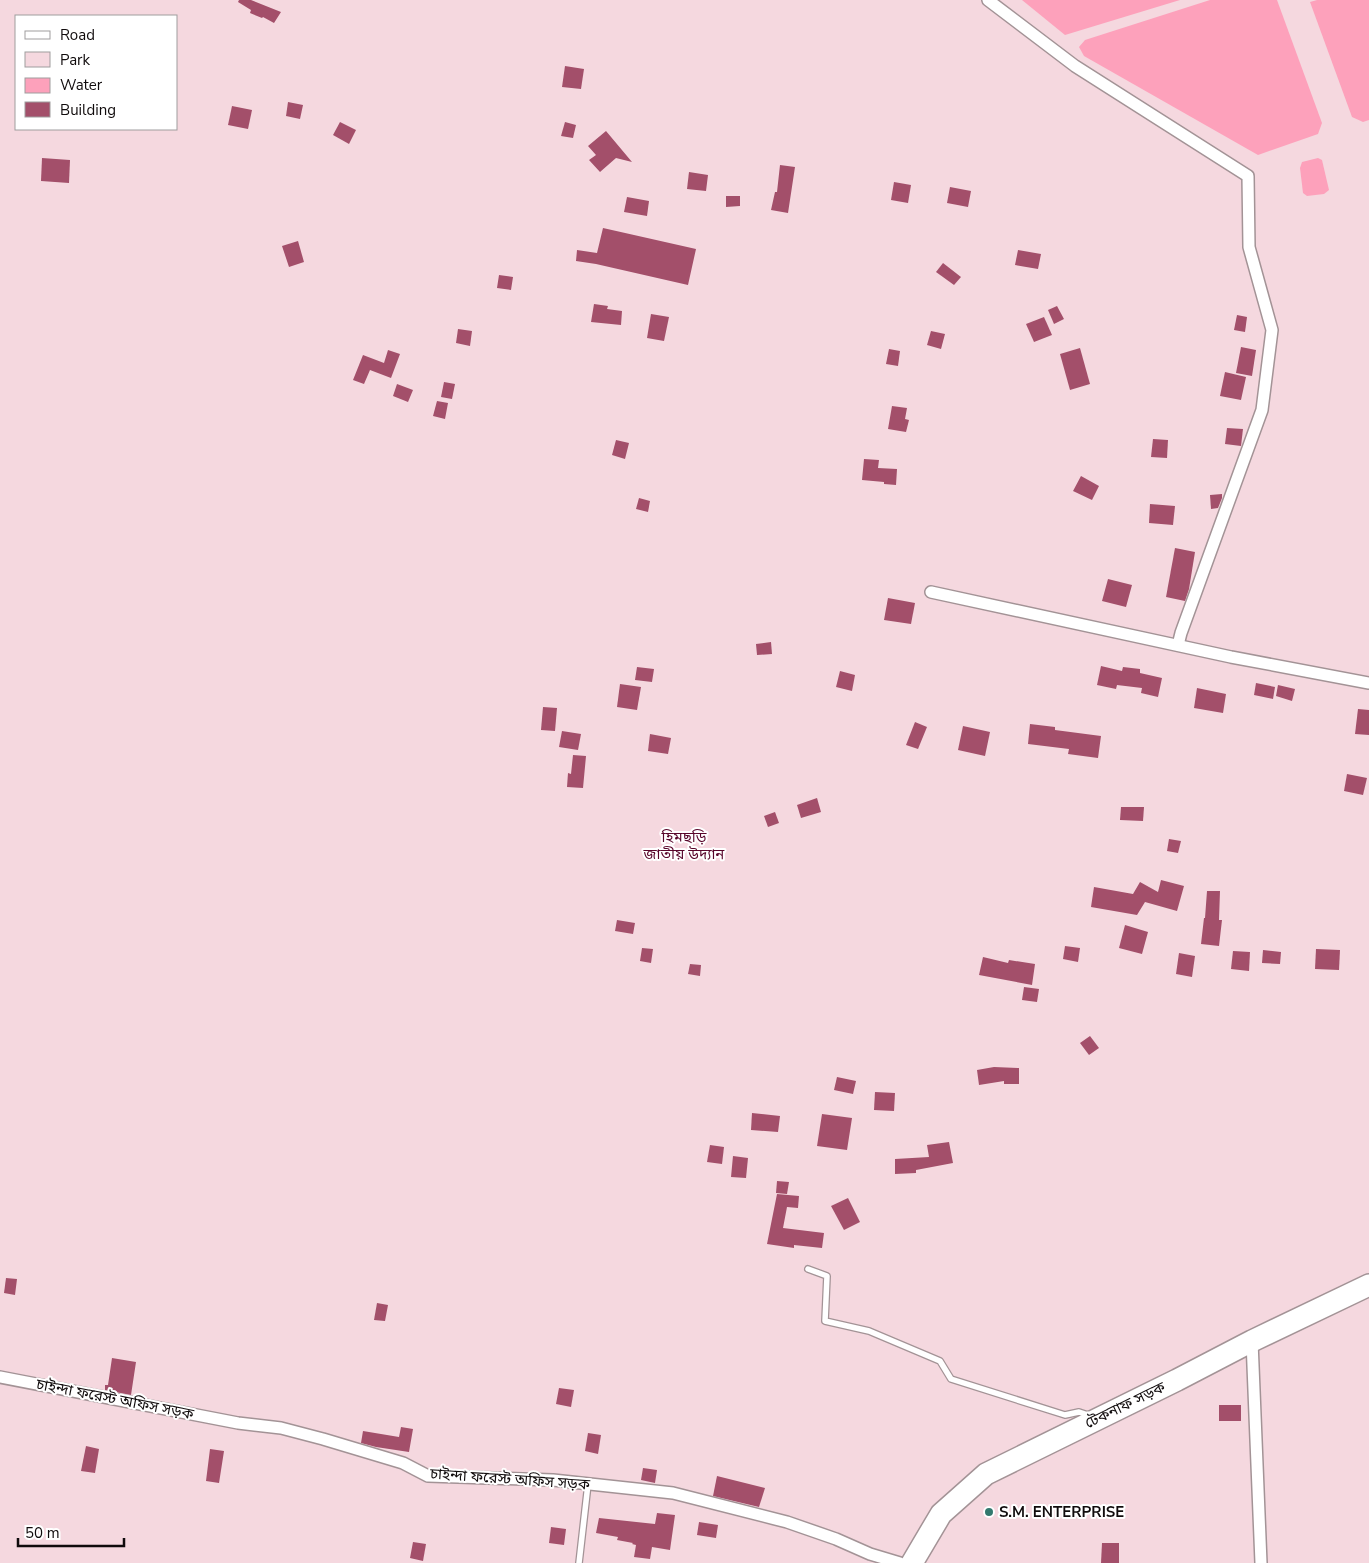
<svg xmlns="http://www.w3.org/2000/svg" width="1369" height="1563" font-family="'Nunito Sans','Noto Sans Bengali',sans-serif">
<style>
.green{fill:#f5d8df;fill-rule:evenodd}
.water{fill:#fda1bb}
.building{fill:#a34f6a}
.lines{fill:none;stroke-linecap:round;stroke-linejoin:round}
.lane-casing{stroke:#a39396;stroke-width:8}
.street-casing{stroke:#a39396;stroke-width:14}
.highway-casing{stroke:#a39396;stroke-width:24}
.lane{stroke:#fff;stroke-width:5.5}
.street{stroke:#fff;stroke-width:11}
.highway{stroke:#fff;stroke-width:21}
.poi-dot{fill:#33796e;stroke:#fff;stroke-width:2}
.labels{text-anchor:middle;stroke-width:4;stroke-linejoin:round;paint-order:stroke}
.park-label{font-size:15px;fill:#58052a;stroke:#fff}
.street-label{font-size:15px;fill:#100b0c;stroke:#fff}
.poi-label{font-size:15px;font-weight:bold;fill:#100b0c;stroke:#fff;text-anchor:start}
</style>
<rect width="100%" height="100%" fill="#fef7f9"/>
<path class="green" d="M 0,0 L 1369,0 L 1369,1563 L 0,1563 ZM 16,16 L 176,16 L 176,129 L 16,129 Z"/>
<g class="water">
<polygon points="1022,0 1180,0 1065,35"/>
<polygon points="1210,0 1277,0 1322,123 1318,134 1258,155 1084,56 1079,47 1085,40"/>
<polygon points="1317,0 1369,0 1369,120 1363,122 1352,117 1310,2"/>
<polygon points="1318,158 1322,160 1329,190 1324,194 1307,196 1303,193 1300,168 1302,162"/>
</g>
<g class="building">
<polygon points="239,0 251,0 281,12 274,23 263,17 262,18 250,13 251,10 238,2"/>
<polygon points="565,66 584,69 581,89 562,87"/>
<polygon points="288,102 303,105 300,119 286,116"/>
<polygon points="232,106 252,110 248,129 228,125"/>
<polygon points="340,122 356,130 349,144 333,135"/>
<polygon points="565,122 576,125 573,138 561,136"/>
<polygon points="606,131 632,162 616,158 600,172 589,160 596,155 588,146"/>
<polygon points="42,158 70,160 69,183 41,181"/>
<polygon points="780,165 795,167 788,213 771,210 775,192 777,192"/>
<polygon points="689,172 708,175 706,191 687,189"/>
<polygon points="894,182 911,185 908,203 891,200"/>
<polygon points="950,187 971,191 968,207 947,203"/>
<polygon points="726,196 740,196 740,206 726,207"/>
<polygon points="627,197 649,201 647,216 624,212"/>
<polygon points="603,228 696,249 688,285 596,264 576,261 577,250 597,253"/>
<polygon points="298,241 304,262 289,267 282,246"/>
<polygon points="1018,250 1041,254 1038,269 1015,265"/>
<polygon points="943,263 961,277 954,285 936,272"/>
<polygon points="499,275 513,277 511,290 497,288"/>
<polygon points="594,304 608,306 607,309 622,311 621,325 591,322"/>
<polygon points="1057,306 1064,319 1054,324 1048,310"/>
<polygon points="651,314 669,317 664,341 647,338"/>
<polygon points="1237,315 1247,317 1245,332 1234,330"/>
<polygon points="1044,317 1052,335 1034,342 1026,324"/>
<polygon points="458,329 472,331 470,346 456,343"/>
<polygon points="931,331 945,334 941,349 927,345"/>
<polygon points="1241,347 1256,350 1252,376 1236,373"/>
<polygon points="1080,348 1090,384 1070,390 1060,354"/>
<polygon points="889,349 900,351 898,366 886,364"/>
<polygon points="388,350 400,354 391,378 370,370 364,384 353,380 363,355 384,363"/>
<polygon points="1225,372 1246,377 1241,400 1220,396"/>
<polygon points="444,382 455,384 452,399 441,397"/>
<polygon points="397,384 413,390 408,402 393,396"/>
<polygon points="437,401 448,403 445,419 433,416"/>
<polygon points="892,406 907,408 905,419 909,420 906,432 888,429"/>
<polygon points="1227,428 1243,429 1241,446 1225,444"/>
<polygon points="1153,439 1168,440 1167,458 1151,457"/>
<polygon points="616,440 629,443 625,459 612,455"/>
<polygon points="864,459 879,460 878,468 897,469 896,485 884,484 884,482 862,480"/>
<polygon points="1081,476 1099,486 1092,500 1073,491"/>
<polygon points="1222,494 1222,498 1218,508 1211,509 1210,495"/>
<polygon points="639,498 650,501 648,512 636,509"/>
<polygon points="1150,504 1175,506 1173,525 1149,523"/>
<polygon points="1175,548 1195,552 1189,589 1185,601 1166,597"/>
<polygon points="1108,579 1132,585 1126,607 1102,601"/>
<polygon points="888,598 915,603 911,624 884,620"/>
<polygon points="771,642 772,654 757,655 756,644"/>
<polygon points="1101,666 1122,671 1123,667 1140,669 1140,673 1162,678 1158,697 1141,693 1142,688 1117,685 1116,689 1097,685"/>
<polygon points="637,667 654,669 652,682 635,680"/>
<polygon points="840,671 855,675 852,691 836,687"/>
<polygon points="1256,683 1275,687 1273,699 1254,695"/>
<polygon points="620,684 641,687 637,710 617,707"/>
<polygon points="1278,685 1295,689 1292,701 1276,696"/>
<polygon points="1197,688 1226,694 1223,713 1194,708"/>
<polygon points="543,707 557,708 555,731 541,730"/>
<polygon points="1358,709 1369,710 1369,735 1355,734"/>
<polygon points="915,722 927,727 918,749 906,745"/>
<polygon points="1030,724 1055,727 1055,730 1101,736 1098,758 1068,754 1069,749 1028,744"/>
<polygon points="963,726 990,732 985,756 958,750"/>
<polygon points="562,731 581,734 578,750 559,747"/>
<polygon points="650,734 671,738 668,754 648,751"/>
<polygon points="573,755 586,756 583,788 567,787 568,773 571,774"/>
<polygon points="1347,774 1367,778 1363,795 1344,791"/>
<polygon points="817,798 821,812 801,818 797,805"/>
<polygon points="1121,807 1144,807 1143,821 1120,820"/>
<polygon points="775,812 779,823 768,827 764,816"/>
<polygon points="1169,839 1181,841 1178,853 1167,851"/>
<polygon points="1161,880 1184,886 1177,911 1145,902 1137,915 1091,907 1094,887 1133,894 1140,882 1158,892"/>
<polygon points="1207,891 1220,891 1219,920 1222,920 1219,946 1201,944 1204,918 1205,918"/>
<polygon points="617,920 635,923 633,934 615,931"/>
<polygon points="1125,925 1148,932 1142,954 1119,948"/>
<polygon points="1065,946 1080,948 1078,962 1063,959"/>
<polygon points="642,948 653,949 651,963 640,961"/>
<polygon points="1316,949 1340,950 1339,970 1315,969"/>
<polygon points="1263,950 1281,952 1280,964 1262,963"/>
<polygon points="1233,951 1250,952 1249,971 1231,969"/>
<polygon points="1179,953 1195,956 1192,977 1176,974"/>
<polygon points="983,957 1008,963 1009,960 1035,964 1032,985 979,975"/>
<polygon points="690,964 701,965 700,976 688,974"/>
<polygon points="1024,987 1039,989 1037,1002 1022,1000"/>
<polygon points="1090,1036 1099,1048 1089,1055 1080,1043"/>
<polygon points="994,1067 1019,1068 1019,1084 1004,1084 1004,1081 979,1085 977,1070"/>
<polygon points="837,1077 856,1081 853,1094 834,1090"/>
<polygon points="875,1092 895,1093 894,1111 874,1110"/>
<polygon points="752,1113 780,1116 778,1132 751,1130"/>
<polygon points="822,1114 852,1118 847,1150 817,1146"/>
<polygon points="949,1142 953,1163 916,1170 916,1173 895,1174 895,1159 929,1157 927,1145"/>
<polygon points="710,1145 724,1147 722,1164 707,1162"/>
<polygon points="733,1156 748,1158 746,1178 731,1177"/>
<polygon points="777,1181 789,1182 787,1194 776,1193"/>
<polygon points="777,1194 799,1196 798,1208 787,1207 783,1228 824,1233 822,1248 794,1245 794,1248 767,1244"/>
<polygon points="848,1198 860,1222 844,1230 831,1206"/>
<polygon points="6,1278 17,1279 15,1295 4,1293"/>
<polygon points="377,1303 388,1305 385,1321 374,1320"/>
<polygon points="112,1358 136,1362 131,1395 105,1390 105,1385 108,1385"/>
<polygon points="559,1388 574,1390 571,1407 556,1404"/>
<rect x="1219" y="1405" width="22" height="16"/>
<polygon points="401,1427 413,1429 409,1452 376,1447 361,1443 363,1431 399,1437"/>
<polygon points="588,1433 601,1435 598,1454 585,1451"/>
<polygon points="86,1446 99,1449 95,1473 81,1471"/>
<polygon points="210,1449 224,1451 219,1483 206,1481"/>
<polygon points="643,1468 657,1470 655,1483 641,1480"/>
<polygon points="717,1476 765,1488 759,1507 713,1496"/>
<polygon points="657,1513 675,1515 670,1550 652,1547 650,1559 634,1557 636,1545 632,1544 633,1543 617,1540 618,1537 596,1533 599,1518 655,1524"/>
<polygon points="699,1522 718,1525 716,1538 697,1535"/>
<polygon points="551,1527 566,1529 564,1545 549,1543"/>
<polygon points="413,1542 426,1544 423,1561 410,1558"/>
<polygon points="1102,1543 1119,1543 1119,1563 1101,1563"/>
</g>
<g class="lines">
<g class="lane-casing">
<g id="lane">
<polyline points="808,1269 827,1276 825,1321 869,1331 940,1361 951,1379 1065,1415 1079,1412 1091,1416"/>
<polyline points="579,1563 588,1484"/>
</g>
</g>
<g class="street-casing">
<g id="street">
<polyline points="988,0 1075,66 1248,176 1249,247 1272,330 1262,410 1181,633 1178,645"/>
<polyline points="931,592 1231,657 1369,683"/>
<polyline points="1252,1341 1261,1563"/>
<polyline points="0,1377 238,1423 281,1428 323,1439 403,1463 428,1476 553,1480 673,1493 787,1522 836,1539 870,1554 900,1563"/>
</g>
</g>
<g class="highway-casing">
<polyline id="highway" points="912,1563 941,1514 986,1474 1177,1380 1252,1341 1369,1285"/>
</g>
<use href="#lane" class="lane"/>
<use href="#street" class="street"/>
<use href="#highway" class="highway"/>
</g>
<circle class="poi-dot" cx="989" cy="1512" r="5"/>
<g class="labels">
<g class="park-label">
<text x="684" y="842">হিমছড়ি<tspan x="684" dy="17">জাতীয় উদ্যান</tspan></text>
</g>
<g class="street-label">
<text transform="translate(115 1399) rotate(11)" y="5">চাইন্দা ফরেস্ট অফিস সড়ক</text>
<text transform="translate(1125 1405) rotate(-26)" y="5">টেকনাফ সড়ক</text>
<text transform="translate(510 1479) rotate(4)" y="5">চাইন্দা ফরেস্ট অফিস সড়ক</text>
</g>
<g class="poi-label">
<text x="999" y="1517">S.M. ENTERPRISE</text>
</g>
</g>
<rect x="15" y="15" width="162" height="115" fill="#ffffff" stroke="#9f9d9e"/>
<rect x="25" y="31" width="25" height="8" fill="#ffffff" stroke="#9f9d9e"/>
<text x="60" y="40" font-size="15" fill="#100b0c">Road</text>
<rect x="25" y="52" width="25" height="15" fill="#f5d8df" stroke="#9f9d9e"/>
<text x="60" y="65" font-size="15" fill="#100b0c">Park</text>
<rect x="25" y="78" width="25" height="15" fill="#fda1bb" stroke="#9f9d9e"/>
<text x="60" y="90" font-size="15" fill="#100b0c">Water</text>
<rect x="25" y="102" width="25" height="15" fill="#a34f6a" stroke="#9f9d9e"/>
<text x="60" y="115" font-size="15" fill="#100b0c">Building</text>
<path d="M18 1538v8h106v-8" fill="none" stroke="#100b0c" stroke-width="2.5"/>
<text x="25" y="1538" font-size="15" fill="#100b0c" stroke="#ffffff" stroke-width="4" paint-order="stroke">50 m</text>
</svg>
